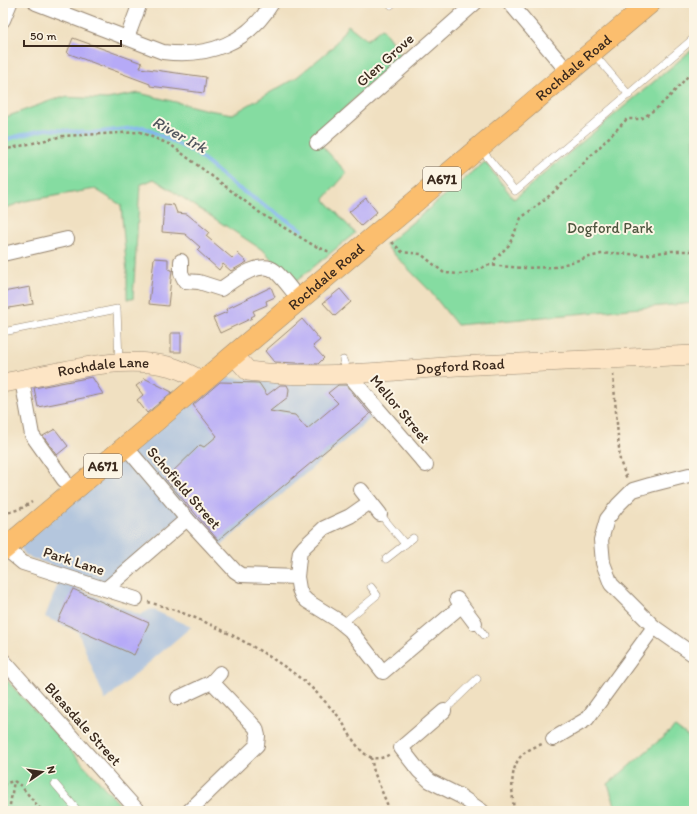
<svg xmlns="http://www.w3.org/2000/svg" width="697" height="814" font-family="Itim,sans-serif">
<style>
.industrial{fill:#b4c6dd}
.green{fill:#85dca1;stroke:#608360}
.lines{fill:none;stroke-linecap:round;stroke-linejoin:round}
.stream{stroke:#82b5ef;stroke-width:4}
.building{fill:#b6aaf7}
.lane-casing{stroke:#968570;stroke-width:8}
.street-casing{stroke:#968570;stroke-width:16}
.secondary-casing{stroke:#968570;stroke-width:20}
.primary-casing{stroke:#968570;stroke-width:22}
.path{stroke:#968570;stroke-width:2.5;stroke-dasharray:3 3;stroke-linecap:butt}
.lane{stroke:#fff;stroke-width:7}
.street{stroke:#fff;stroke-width:14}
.secondary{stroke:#fde5c5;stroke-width:19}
.primary{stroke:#fbbe6e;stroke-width:21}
.labels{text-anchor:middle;stroke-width:4;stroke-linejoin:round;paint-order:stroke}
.shield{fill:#fcf5e5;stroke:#75675a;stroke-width:1}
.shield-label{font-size:14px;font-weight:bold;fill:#3b2a1e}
.street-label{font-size:15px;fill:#3b2a1e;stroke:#fcf5e5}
.park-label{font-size:15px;fill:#4e563f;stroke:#fcf5e5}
.water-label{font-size:16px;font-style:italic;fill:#50545d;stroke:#fcf5e5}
</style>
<rect width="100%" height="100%" fill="#fcf5e5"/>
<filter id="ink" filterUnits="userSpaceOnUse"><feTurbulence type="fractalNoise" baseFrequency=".025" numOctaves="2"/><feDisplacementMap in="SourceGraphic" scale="8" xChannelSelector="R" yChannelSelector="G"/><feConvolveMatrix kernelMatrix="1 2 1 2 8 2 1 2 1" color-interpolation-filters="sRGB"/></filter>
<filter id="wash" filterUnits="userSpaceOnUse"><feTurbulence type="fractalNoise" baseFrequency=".012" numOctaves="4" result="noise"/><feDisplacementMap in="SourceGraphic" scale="16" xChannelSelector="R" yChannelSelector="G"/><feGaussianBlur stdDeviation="0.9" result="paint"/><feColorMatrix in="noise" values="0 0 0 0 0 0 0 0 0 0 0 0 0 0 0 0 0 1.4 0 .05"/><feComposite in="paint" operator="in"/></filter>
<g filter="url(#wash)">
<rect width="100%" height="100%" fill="#f0e0c1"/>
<g class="industrial">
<polygon points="220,377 301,383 345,377 376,414 219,547 186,512 103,584 26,556 20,547"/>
<polygon points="59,581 140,615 151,609 191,627 105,700 78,632 45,617"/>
</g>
<g class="green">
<polygon points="348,25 367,40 382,28 401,55 314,137 347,173 324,199 355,233 294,283 264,251 154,179 140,185 133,299 127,299 127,273 121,205 95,189 25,201 3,209 3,118 61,97 107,99 139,93 208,110 233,114 297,77 332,48"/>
<polygon points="694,48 694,303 457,325 429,290 385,245 485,162 514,199"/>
<polygon points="3,676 123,808 125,811 3,811"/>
<polygon points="675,727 694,741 694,811 617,811 608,784"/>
</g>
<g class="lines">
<polyline class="stream" points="3,140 46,129 91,133 143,127 194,152 235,186 302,230"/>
</g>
<g id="blocks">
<g class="building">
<polygon points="73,38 142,63 140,68 206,77 204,93 150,86 150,84 67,53"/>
<polygon points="366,198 377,212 361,226 349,212"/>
<polygon points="164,204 174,205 177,213 187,214 209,232 206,236 232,258 237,253 247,262 231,271 223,264 219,270 197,250 200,247 185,234 162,232"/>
<polygon points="154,258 168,259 168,269 172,270 168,306 149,304"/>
<polygon points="30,287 33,304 3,309 3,292"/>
<polygon points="271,287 275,297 266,301 267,305 253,311 255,315 251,317 252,318 220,333 213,318 227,312 226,309"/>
<polygon points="340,289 351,302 335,316 323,303"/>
<polygon points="302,319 320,340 313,346 324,358 318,364 274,362 265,351"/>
<rect x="171" y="333" width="10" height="19"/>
<polygon points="92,377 103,394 38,407 34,388"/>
<polygon points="144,378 172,392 147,413 137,400 143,395 136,386 143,381"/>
<polygon points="220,382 259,383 267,395 280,385 287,385 289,389 288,397 270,411 295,415 307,429 338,403 328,393 338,385 346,385 370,414 218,540 165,479 200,445 204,447 217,436 193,405"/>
<polygon points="55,429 68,446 57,455 43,436"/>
<polygon points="73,589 149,623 134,655 58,621"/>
</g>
</g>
</g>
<g filter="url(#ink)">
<use href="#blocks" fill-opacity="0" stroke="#968570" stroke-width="1"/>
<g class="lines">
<g class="lane-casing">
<g id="lane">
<polyline points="391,5 393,3"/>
<polyline points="593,53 629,95"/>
<polyline points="481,149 515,191 694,38"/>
<polyline points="3,332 117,309 119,362"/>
<polyline points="343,360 348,373"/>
<polyline points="380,514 405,544"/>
<polyline points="386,559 413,538"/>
<polyline points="475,623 484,635"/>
<polyline points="342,624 377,595 371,587"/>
<polyline points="444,711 477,679"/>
<polyline points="55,784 78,811"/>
</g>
</g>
<g class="street-casing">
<g id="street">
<path d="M 36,3 L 163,52 C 208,58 248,43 272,3"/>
<polyline points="510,3 568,72"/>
<polyline points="3,20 10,3"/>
<polyline points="127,38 140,3"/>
<polyline points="317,143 475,3"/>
<polyline points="3,254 67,239"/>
<path d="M 181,261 L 181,273 L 185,281 L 199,282 L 221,289 C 234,280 260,259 275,271 C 284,279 292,291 300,300"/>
<polyline points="348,374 426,465"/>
<polyline points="22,380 32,435 64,480"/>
<polyline points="126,447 187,519 235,571 241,575 297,577"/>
<polyline points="694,476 689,475 650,485 633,490 618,505 607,519 601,540 603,563 611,584 654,627 694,655"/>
<polyline points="361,490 380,514"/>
<polyline points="370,502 350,516 324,528 304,547 300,552 299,558 297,577 299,589 302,596 307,601 339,621 350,630 383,672 461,606"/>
<polyline points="5,548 23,563 136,599"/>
<polyline points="106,589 187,519"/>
<polyline points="457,599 475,623"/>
<polyline points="3,660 138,811"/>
<polyline points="178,698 212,682 220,673"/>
<polyline points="444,711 401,748 419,771 430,781 460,796 482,811"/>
<polyline points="553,739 587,719 654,627"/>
<polyline points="189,811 257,745 258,736 256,728 212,682"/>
</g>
</g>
<g class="secondary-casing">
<g id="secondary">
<path id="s1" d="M 234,355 L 248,371 C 318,380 388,371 457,366 C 536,362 615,359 694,355"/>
<path id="s2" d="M 3,383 C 57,374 118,353 172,367 C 182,370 193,376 203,381"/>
</g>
</g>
<g class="primary-casing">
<g id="primary">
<path id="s3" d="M 3,550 L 650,3"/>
</g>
</g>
<g class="path">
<polyline points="3,150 63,136 140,132 171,145 263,215 313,245 330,252"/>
<polyline points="392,242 402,252 421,254 444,273 460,274 473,272 488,265 523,268 555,267 582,259 601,254 614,253 644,255 671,251 694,251"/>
<polyline points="494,266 495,259 509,245 521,218 549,196 572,175 627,119 641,119 657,108 671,95 688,76 694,73"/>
<polyline points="613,374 620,461 627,479"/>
<polyline points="3,514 20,509 32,502"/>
<path d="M 148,602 C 193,614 234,634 273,659 C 287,668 301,678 314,690 C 322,698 331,708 339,717 C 351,734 364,771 390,754"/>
<polyline points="371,757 374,772 390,811"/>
<polyline points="3,785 6,783 14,781 21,786 42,811"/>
<polyline points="9,811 14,781"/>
<path d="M 514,811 C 512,791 508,763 527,751 C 532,748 537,746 542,744"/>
</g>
<use href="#lane" class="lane"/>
<use href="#street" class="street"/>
<use href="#secondary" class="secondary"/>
<use href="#primary" class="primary"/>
</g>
</g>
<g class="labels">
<g class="shield">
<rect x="423" y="167" width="38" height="24" rx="3"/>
<rect x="84" y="454" width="38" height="24" rx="3"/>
</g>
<g class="shield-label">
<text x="442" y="184">A671</text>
<text x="103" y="471">A671</text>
</g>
<g class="street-label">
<text transform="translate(385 60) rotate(-42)" y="5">Glen Grove</text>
<text dy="5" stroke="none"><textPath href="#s3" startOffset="747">Rochdale Road</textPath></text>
<text dy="5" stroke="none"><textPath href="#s3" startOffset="423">Rochdale Road</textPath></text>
<text dy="5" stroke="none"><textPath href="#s1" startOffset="234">Dogford Road</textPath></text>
<text dy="5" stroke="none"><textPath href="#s2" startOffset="102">Rochdale Lane</textPath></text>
<text transform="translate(400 409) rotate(50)" y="5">Mellor Street</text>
<text transform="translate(184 488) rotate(49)" y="5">Schofield Street</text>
<text transform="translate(74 561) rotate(18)" y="5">Park Lane</text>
<text transform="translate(83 724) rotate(48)" y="5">Bleasdale Street</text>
</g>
<g class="park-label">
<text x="610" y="233">Dogford Park</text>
</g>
<g class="water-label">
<text transform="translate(180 134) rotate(29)" y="6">River Irk</text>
</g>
</g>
<rect width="697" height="814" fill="none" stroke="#fcf5e5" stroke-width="16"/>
<g transform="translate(42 772) rotate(77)" stroke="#fcf5e5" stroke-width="3" paint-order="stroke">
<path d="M0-3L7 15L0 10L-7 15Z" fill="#3b2a1e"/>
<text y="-6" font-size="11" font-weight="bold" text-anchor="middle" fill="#3b2a1e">N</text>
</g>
<path d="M24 40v6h97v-6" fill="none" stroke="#3b2a1e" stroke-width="2"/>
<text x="30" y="40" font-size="12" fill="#3b2a1e" stroke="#fcf5e5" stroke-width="3" paint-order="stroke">50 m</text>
</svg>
